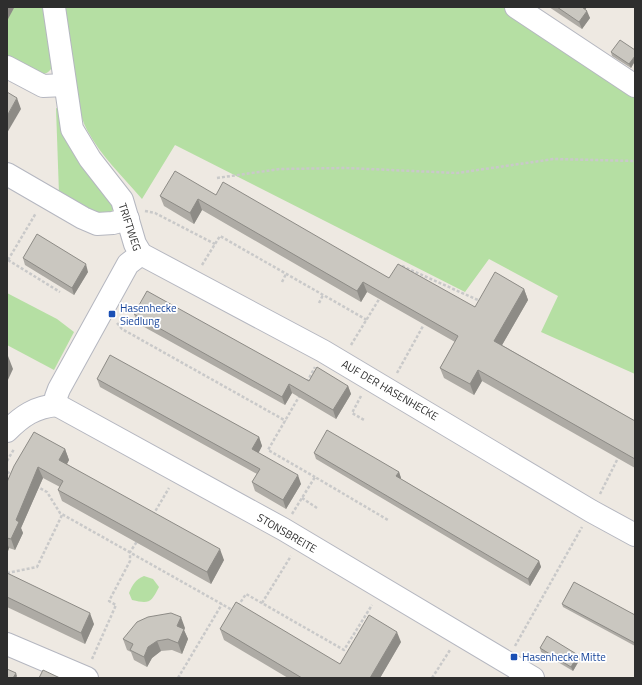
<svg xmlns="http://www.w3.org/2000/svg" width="642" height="685" font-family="'Titillium Web',sans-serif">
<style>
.green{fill:#b5dfa3}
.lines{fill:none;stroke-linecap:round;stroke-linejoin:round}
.minor-casing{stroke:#b5b7c0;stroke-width:24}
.path{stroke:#c9c9c9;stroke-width:2.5;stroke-dasharray:3 2;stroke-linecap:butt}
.minor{stroke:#fff;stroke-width:22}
.wall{fill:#aeaba5}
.shaded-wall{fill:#8d8b86}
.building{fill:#cac7c0;stroke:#8d8b86}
.transit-dot{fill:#1a4fb4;stroke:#fff;stroke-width:1.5}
.labels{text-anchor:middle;stroke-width:3.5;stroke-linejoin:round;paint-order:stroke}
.street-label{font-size:11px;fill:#2e2e2e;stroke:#fff}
.transit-label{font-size:11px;fill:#164399;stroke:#fff;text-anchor:start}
</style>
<rect width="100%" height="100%" fill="#eee9e2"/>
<g class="green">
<path d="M 7,7 L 48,7 L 54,65 C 50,71 47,74 40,75 L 7,58 Z"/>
<path d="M 65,7 L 503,7 L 635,96 L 635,374 L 541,332 L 558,296 L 489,259 L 465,292 L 175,145 L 142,199 C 123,177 101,156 87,130 C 72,101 70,41 65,7 Z"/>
<polygon points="56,108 62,110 115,207 110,214 101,215 59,194"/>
<polygon points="7,293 57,319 74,332 54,370 7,345"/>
<path d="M 144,576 L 153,579 L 159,587 C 151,603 149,604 132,600 L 129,593 C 133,584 135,580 144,576 Z"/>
</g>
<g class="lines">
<g class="minor-casing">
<g id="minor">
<polyline points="54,7 72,129 90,159 122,200 135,244 141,254 323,351 591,511 635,535"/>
<polyline points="516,7 635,86"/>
<polyline points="7,67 43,86 65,85"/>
<polyline points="7,174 83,218 97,224 113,223 128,219"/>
<polyline points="57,405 283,529 533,678"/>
<polyline points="57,405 56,397 59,389 128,264 141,254"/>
<path d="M 7,431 C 22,416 35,407 57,405"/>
<polyline points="7,644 87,678"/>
</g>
</g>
<g class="path">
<polyline points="217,178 280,169 346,168 457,173 554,159 635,161"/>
<polyline points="145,211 155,213 215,244"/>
<polyline points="8,260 36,213"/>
<polyline points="8,260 60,292"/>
<polyline points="202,265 220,236 367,320"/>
<polyline points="402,266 480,301"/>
<polyline points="282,282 286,274"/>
<polyline points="319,303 323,295"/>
<polyline points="117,323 122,329 286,421"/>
<polyline points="351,345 381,296"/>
<polyline points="397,373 423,326"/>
<polyline points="307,382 315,367"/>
<polyline points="300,395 268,450 315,477"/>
<polyline points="361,396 352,413 364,420"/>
<polyline points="7,461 14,449"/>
<polyline points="7,472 14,475"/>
<polyline points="36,486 47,492 60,513 234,611"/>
<polyline points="600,494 618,458"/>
<polyline points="302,498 317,508"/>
<polyline points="292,514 315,477 388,520"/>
<polyline points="153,515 169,488"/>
<polyline points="7,573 37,567 62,515"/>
<polyline points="262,603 291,556"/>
<polyline points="238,606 246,594 344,650 372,605"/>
<polyline points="515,646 582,527"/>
<polyline points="92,659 116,605 109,601 130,561 130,552 138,540"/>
<polyline points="178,678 222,604"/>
<polyline points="432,678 450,650"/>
</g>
<use href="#minor" class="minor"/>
</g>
<g class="wall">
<polygon points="549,7 587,7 585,9 590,18 582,29"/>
<polygon points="635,50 635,61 631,68 612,56 611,52"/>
<polygon points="216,195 389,278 475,307 524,289 528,300 502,345 635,421 635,468 482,381 474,395 444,378 440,368 455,342 367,292 361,302 202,210 194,224 164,206 160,196"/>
<polygon points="23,258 88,272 74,295 25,265"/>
<polygon points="134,314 309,381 348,386 351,394 336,419 292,393 285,405 137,323"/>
<polygon points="97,379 259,437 262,446 258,453 301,484 286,509 255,491 252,482 257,474 100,387"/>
<polygon points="65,449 69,460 67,464 224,560 211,584 62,501 58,490 60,487 43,478 21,528 23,533 15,550 9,548 7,554 7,482"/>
<polygon points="314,453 399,472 401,478 401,479 539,561 541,567 530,586 316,459"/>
<polygon points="7,573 94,624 85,644 7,607"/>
<polygon points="562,604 635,615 635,646 563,607"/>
<polygon points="185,628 184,630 188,639 182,654 172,650 161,651 152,658 147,667 134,660 131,652 127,650 123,639"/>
<polygon points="220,629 340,664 401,642 380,678 288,678 224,640"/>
<polygon points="540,648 578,655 580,659 573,671 541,652"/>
</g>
<g class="shaded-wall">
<polygon points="8,7 14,7 14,8 7,21 7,9"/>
<polygon points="581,7 587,7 583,13"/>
<polygon points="587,11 590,18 582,29 579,22"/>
<polygon points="635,56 635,61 631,68 629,64"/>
<polygon points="17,98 21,109 7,133 7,116"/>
<polygon points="198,199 202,210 194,224 190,213"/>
<polygon points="86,264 88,272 74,295 72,288"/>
<polygon points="363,282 367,292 361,302 357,291"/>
<polygon points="524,289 528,300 498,352 494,341"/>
<polygon points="8,356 13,369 7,382 7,359"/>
<polygon points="478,370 482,381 474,395 470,384"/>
<polygon points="289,384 292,393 285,405 282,397"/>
<polygon points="348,386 351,394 336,419 333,410"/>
<polygon points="259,437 262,446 256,458 252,449"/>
<polygon points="65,449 69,460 63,471 59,460"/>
<polygon points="38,467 43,478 21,528 23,533 15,550 11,539 16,520"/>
<polygon points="399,472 401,478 398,483 396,476"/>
<polygon points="298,475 301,484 286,509 283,500"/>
<polygon points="7,543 9,548 7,554"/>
<polygon points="220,549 224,560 211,584 207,572"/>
<polygon points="539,561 541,567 530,586 528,579"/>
<polygon points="90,613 94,624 85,644 81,633"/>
<polygon points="181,617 185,628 184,630 188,639 182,654 178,643 177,626"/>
<polygon points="397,632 401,642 380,678 370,678"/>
<polygon points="157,641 161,651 152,658 147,667 144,657 148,647"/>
<polygon points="578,655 580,659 573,671 571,667"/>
<polygon points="16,673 17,676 16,678 13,678"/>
</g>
<g class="building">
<polygon points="557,7 582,7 587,11 579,22"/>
<polygon points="620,40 635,50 635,56 629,64 611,52"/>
<polygon points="7,92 17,98 7,116"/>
<polygon points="175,171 216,195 223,182 389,278 398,264 475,307 495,272 524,289 494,341 635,421 635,459 478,370 470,384 440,368 458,336 363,282 357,291 198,199 190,213 160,196"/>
<polygon points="37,234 86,264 72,288 23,258"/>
<polygon points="147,291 309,381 317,367 348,386 333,410 289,384 282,397 134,314"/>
<polygon points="110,355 259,437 252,449 298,475 283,500 252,482 260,469 97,379"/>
<polygon points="327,430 399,472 396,476 539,561 528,579 314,453"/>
<polygon points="34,432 65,449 59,460 220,549 207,572 58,490 63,481 38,467 16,520 19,522 11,539 7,538 7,482 14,466"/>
<polygon points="7,573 90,613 81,633 7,597"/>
<polygon points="574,582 635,615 635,643 562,604"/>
<polygon points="236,602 340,664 369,615 397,632 370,678 302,678 220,629"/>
<polygon points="171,613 181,617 177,626 184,629 178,643 168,639 157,641 148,647 144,657 130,650 133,644 123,639 137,622 148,617"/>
<polygon points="547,636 578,655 571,667 540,648"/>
<polygon points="7,669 16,673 13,678 7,678"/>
<polygon points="43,670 60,678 39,678"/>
</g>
<g class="transit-dot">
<rect x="108" y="310" width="8" height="8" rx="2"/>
<rect x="510" y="653" width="8" height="8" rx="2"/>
</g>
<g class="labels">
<g class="street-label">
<text transform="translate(130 227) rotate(72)" y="4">TRIFTWEG</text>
<text transform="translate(390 390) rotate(30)" y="4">AUF DER HASENHECKE</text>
<text transform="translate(287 533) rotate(30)" y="4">STONSBREITE</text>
</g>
<g class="transit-label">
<text x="120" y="312">Hasenhecke<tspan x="120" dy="13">Siedlung</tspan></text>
<text x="522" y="661">Hasenhecke Mitte</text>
</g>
</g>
<rect width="642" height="685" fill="none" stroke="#2e2e2e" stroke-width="16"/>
</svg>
